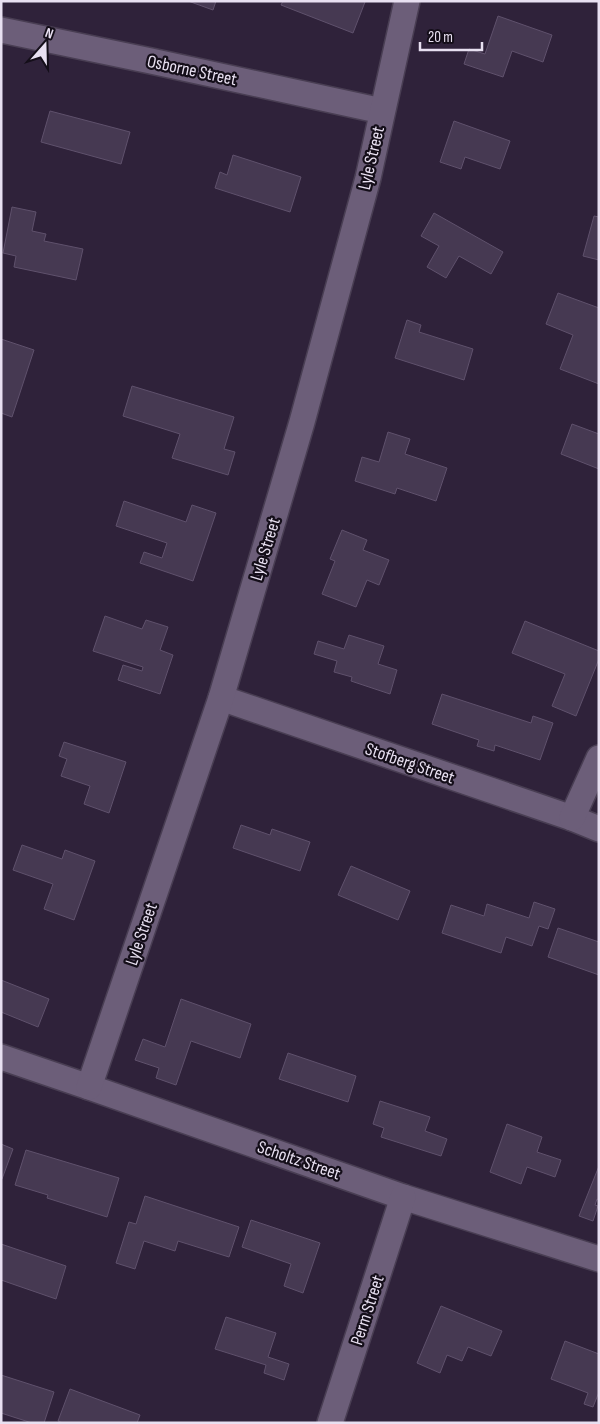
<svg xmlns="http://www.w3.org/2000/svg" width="600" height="1424" font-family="'Sofia Sans Condensed',sans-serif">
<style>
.building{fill:#463952;stroke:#5f516c}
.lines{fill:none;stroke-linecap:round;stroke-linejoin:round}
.street-casing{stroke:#493e53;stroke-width:28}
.street{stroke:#6c5e79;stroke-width:25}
.labels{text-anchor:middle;stroke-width:4.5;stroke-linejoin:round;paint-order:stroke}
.street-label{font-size:18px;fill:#e8e0f1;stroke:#140e19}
</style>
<rect width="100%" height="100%" fill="#2f223a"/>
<g class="building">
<polygon points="188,1 216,1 213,10"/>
<polygon points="283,1 364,1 365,2 353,33 281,5"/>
<polygon points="498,16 552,35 543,62 512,51 503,77 464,64 469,49 485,54"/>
<polygon points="50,111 130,132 121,164 41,142"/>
<polygon points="454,121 510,141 500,169 465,157 461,169 440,162"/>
<polygon points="233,155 301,177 290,212 215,188 220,172 227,175"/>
<polygon points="12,207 36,212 32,231 46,234 44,241 83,249 76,280 14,267 16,256 3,253"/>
<polygon points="434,213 503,252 491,274 459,256 446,278 427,267 439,246 421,236"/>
<polygon points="594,216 599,217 599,260 583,256"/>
<polygon points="558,293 599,308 599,384 560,369 573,335 546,324"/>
<polygon points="407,320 421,325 419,332 473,349 464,380 395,358"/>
<polygon points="1,339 34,350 12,417 1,413"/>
<polygon points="132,386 234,417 224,449 235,452 228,475 172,458 180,434 123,416"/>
<polygon points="572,424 599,434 599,469 561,454"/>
<polygon points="388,432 410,439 405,454 447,468 436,501 397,488 395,494 355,481 362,457 379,462"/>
<polygon points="124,501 186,522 192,505 216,513 193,581 140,563 144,552 162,558 167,543 116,526"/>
<polygon points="342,530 367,540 363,550 389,560 379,585 367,580 356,607 322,594 335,561 330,559"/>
<polygon points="105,616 142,629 146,620 168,627 160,650 173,655 160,694 118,680 123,665 142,671 143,667 93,651"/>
<polygon points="525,621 599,651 599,659 576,716 552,706 565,674 512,653"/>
<polygon points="349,635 384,646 378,664 397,670 390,694 351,681 352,677 334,672 337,661 314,654 318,641 344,649"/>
<polygon points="442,694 531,723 533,716 553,723 540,760 495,745 494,751 477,746 479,740 432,724"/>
<polygon points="64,742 126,762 109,813 84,804 90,786 61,776 67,759 59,756"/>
<polygon points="241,825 270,835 272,829 310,842 300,871 233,848"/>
<polygon points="22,845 62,859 65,850 95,861 74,920 44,909 53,884 13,870"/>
<polygon points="351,866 410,891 398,920 338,895"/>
<polygon points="534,902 555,909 548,929 539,926 532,946 506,937 501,953 442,933 451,905 484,916 487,904 529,918"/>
<polygon points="558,928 599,942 599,975 548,957"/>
<polygon points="1,980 49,999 38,1027 1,1012"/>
<polygon points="181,999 251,1024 240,1058 191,1041 176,1085 156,1078 159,1068 135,1060 143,1039 165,1047"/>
<polygon points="288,1053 356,1076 348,1102 279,1079"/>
<polygon points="380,1101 430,1117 425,1131 447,1139 441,1156 381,1137 384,1128 373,1124"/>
<polygon points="507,1124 542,1137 537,1152 561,1160 555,1177 527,1167 521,1184 490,1172"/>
<polygon points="1,1144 13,1149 2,1179 1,1178"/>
<polygon points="26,1150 119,1178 107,1217 47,1198 48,1195 15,1185"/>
<polygon points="599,1166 599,1200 597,1199 595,1205 598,1206 593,1221 579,1216"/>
<polygon points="145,1196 239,1227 229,1257 178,1241 175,1251 144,1241 135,1269 116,1263 129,1222 136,1224"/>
<polygon points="251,1220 320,1243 303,1293 284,1286 291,1264 242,1247"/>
<polygon points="1,1244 66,1266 56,1299 1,1280"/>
<polygon points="441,1306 502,1331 491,1356 468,1347 462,1361 447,1355 440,1373 417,1363"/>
<polygon points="226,1317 276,1333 268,1357 289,1364 284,1380 264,1373 266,1365 215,1349"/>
<polygon points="565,1341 599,1354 599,1392 593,1407 584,1404 588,1393 551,1379"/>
<polygon points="1,1375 54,1392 44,1423 32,1423 1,1413"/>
<polygon points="70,1389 140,1415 137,1423 63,1423 58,1421"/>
</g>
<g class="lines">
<g class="street-casing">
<g id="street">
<polyline points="1,30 151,61 382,111"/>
<polyline points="221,698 572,818 599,829"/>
<polyline points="572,818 599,758"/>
<polyline points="1,1057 89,1087 403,1197 599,1259"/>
<polyline points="89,1087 221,698 302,422 368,178 407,1"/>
<polyline points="330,1423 403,1197"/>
</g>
</g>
<use href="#street" class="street"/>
</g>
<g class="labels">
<g class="street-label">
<text transform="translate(192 70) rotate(12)" y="6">Osborne Street</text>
<text transform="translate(371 158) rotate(-77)" y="6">Lyle Street</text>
<text transform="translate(265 549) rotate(-73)" y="6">Lyle Street</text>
<text transform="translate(410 763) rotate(19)" y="6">Stofberg Street</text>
<text transform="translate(141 934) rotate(-71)" y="6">Lyle Street</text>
<text transform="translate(299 1160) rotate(19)" y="6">Scholtz Street</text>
<text transform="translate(367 1310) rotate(-72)" y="6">Perm Street</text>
</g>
</g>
<rect width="600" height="1424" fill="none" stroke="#e8e0f1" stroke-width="5"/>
<g transform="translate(45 45) rotate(20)" stroke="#140e19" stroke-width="4" paint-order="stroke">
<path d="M0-4L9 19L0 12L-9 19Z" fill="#e8e0f1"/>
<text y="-8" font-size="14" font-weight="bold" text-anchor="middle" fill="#e8e0f1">N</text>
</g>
<path d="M420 42v8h62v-8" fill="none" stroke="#e8e0f1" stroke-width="2.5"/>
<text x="428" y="42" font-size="15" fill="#e8e0f1" stroke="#140e19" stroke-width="4" paint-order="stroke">20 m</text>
</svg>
